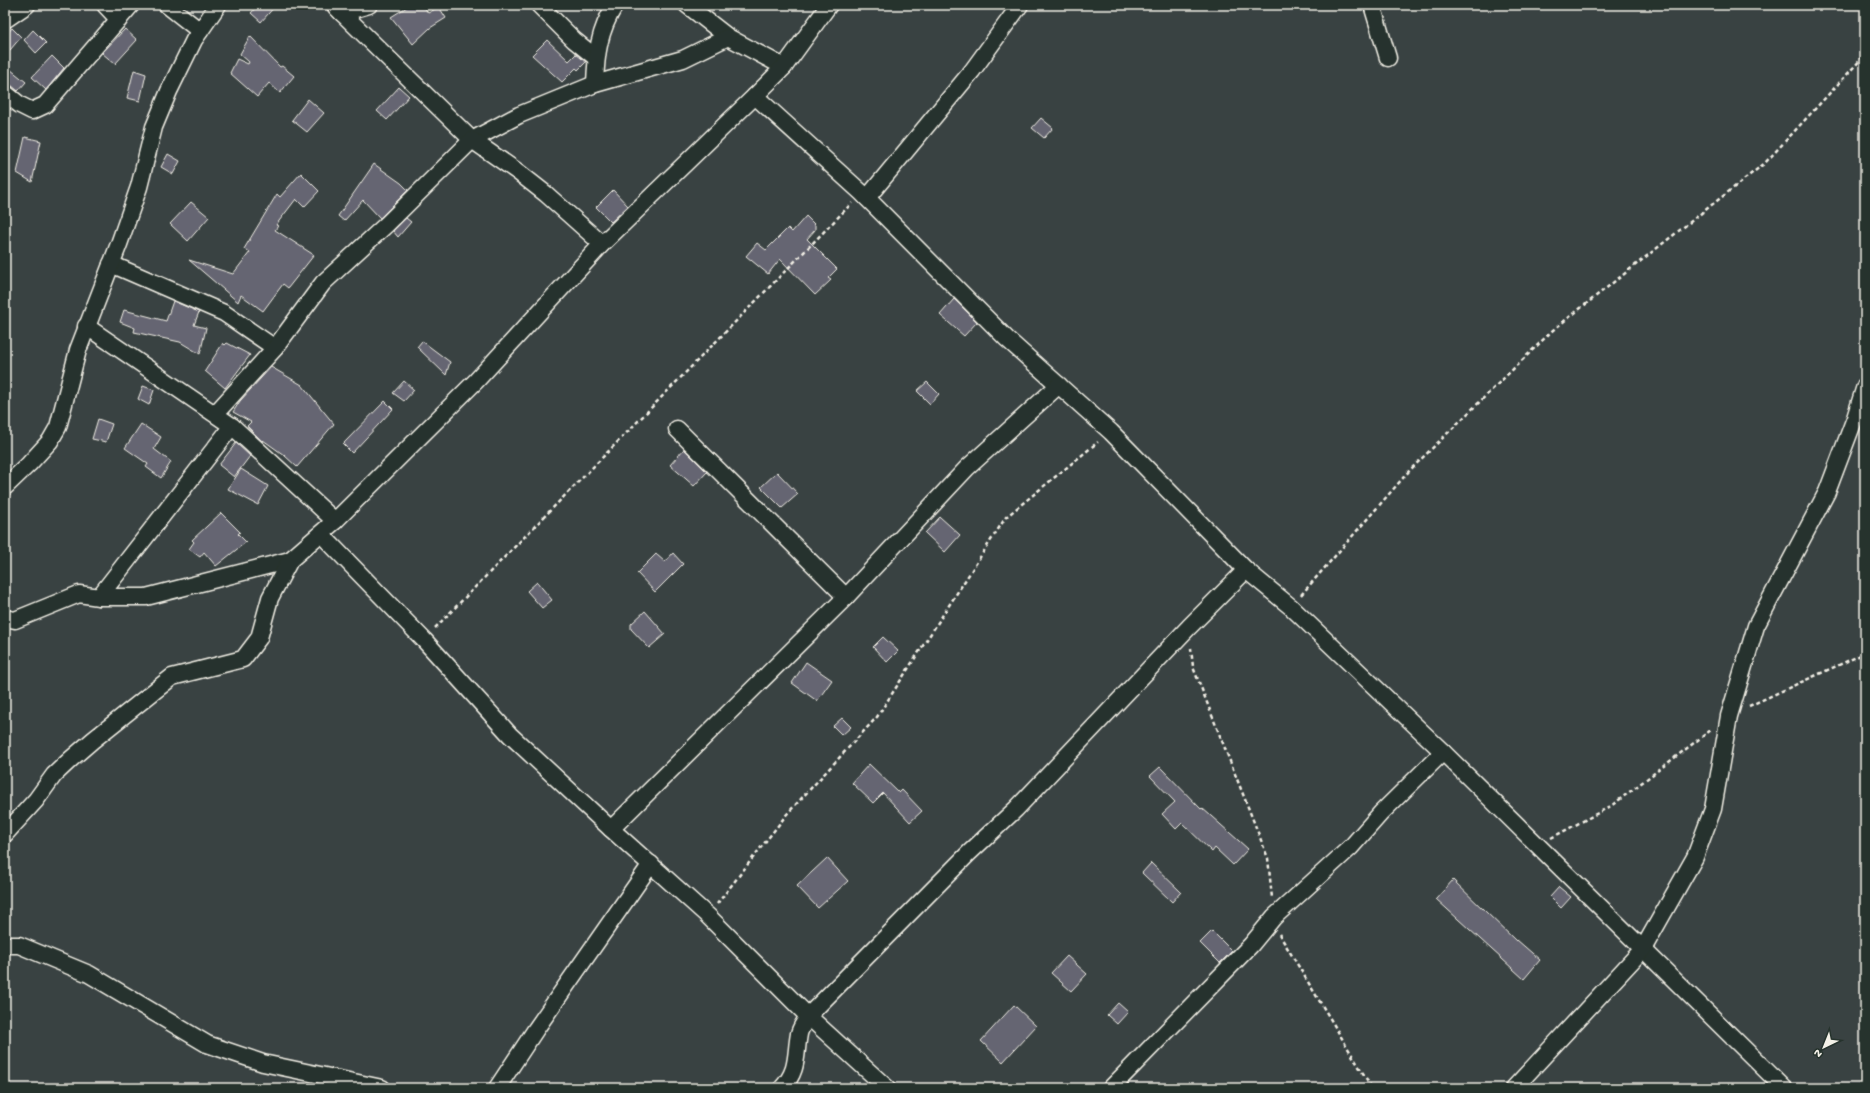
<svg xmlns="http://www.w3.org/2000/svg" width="1870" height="1093" font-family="'Gochi Hand',sans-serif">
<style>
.building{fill:#656572;stroke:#f4f1e8}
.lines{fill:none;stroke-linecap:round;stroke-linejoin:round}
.minor-casing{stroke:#f4f1e8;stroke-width:19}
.path{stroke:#f4f1e8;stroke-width:2.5;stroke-dasharray:4 3;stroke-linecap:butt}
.minor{stroke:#26332d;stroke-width:16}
</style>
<rect width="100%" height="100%" fill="#394242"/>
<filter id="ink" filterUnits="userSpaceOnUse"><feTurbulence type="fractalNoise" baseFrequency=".025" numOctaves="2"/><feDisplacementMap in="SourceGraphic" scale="8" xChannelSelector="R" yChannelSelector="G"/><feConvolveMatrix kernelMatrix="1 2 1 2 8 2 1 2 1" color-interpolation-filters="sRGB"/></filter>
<g filter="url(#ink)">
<g class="building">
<polygon points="258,5 276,5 261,22 251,13"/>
<polygon points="410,5 423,5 428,13 439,7 446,18 430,28 413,44 391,17"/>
<polygon points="12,28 21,37 5,56 5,36"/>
<polygon points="125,29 137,40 115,64 102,53"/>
<polygon points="33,30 46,43 36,53 24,40"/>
<polygon points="250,36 280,67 282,66 294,76 280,93 269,83 257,97 230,73 237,59 248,64 249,62 240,54"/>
<polygon points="547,40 569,61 576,54 586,62 578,70 576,68 562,82 532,55"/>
<polygon points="52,56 64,68 46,90 32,77"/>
<polygon points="5,65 26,82 18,91 11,85 5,84"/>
<polygon points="134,70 146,74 140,101 127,98"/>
<polygon points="399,87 409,96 387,120 377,111"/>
<polygon points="308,99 324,113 307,132 292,120"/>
<polygon points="1041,118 1053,128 1044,138 1032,128"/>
<polygon points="25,137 41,141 32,182 17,173"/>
<polygon points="168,154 180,161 173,174 161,167"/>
<polygon points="374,164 401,183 408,190 380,218 363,200 344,221 338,216"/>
<polygon points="301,173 319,191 304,207 296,199 276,225 278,226 275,230 314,255 288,288 283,284 263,311 241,295 238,302 189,260 233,274 250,252 244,249 277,194 280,197"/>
<polygon points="613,190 628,206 611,222 596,207"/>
<polygon points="191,202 209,217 188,241 170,224"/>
<polygon points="806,216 815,225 815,230 807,239 837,269 828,278 831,280 815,295 780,259 768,274 746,256 757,243 766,250 788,228 792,232"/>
<polygon points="406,218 411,222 398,237 393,231"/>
<polygon points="954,299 977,322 964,336 940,315"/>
<polygon points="173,301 199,312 194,325 206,328 200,354 180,342 134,332 135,328 120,322 124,310 166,321"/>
<polygon points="422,341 450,362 446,375 417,347"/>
<polygon points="223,343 225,345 227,343 250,355 225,388 205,371"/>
<polygon points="271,367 302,385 334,424 297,467 284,455 263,440 262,441 247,426 251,422 233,412 240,401"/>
<polygon points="404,381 414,390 404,401 393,393"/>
<polygon points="927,382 939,394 930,404 917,391"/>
<polygon points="143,386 154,390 149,405 138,399"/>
<polygon points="385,401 393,409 352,453 343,444"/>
<polygon points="98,419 112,424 106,442 92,439"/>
<polygon points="141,424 161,437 154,449 171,462 161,478 146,467 148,464 125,448"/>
<polygon points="236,443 250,456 234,477 219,465"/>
<polygon points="684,449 707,472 694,486 670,465"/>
<polygon points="241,469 268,486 258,505 228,489"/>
<polygon points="777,472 798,494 782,508 761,487"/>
<polygon points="221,513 240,532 238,534 246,542 216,566 204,552 200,557 189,549 194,542 192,540"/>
<polygon points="940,517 960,535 945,552 925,533"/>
<polygon points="673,553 683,564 655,592 637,573 656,554 665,562"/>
<polygon points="537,582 552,600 542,608 527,591"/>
<polygon points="645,611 665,634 649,648 631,629 631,624"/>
<polygon points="883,637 898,651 887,662 873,647"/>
<polygon points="806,662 832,680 817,701 792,683"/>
<polygon points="842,718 851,727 842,735 833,726"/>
<polygon points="869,764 899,793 902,790 922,811 910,822 883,793 873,803 852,783"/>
<polygon points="1160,767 1201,809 1202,808 1248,849 1233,865 1215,848 1212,852 1182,823 1176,829 1162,814 1175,802 1150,776"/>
<polygon points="827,858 848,881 818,908 797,886"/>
<polygon points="1151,863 1181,892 1172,902 1142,873"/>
<polygon points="1453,880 1516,941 1517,940 1540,960 1524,979 1436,899"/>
<polygon points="1559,887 1571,897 1561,908 1550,897"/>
<polygon points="1212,931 1232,951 1220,963 1200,943"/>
<polygon points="1067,956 1087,974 1071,991 1051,973"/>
<polygon points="1118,1003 1128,1012 1117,1024 1107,1015"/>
<polygon points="1014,1005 1036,1026 1003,1062 981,1041"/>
</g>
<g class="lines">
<g class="minor-casing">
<g id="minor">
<polyline points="105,5 119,20"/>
<polyline points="167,5 200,31"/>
<polyline points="539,5 574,40 595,57"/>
<polyline points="687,5 728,37 784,67"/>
<polyline points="1372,5 1388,58"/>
<polyline points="336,7 342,13 369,5"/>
<polyline points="342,13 472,140 519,115 595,84 683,59 728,37"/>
<polyline points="5,20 27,5"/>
<path d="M 595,84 C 596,54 599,31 615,5"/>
<polyline points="5,93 20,105 32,111 45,105 131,5"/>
<polyline points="755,96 862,193 1007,339 1111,432 1246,570 1291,607 1443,752 1784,1088"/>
<polyline points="867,198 972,71 1020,5"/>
<polyline points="111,264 224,313 275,348"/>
<polyline points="86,326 232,426 335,521"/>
<polyline points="216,413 275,348 323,283 387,224 472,140 518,172 546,194 602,244"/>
<polyline points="677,429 846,597"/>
<polyline points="5,487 29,464 50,441 58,427 78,350 119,244 139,187 154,127 169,91 194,40 218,5"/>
<polyline points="322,535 424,640 510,735 611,829 708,916 808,1016 887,1088"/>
<polyline points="99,597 232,426"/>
<polyline points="5,618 15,620 79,594 99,597 146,597 290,560"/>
<polyline points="611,829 846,597 967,468 1059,385"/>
<polyline points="5,834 36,800 54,775 71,759 93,740 172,677 243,659 259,638 270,598 290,560 335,521 476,381 602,244 755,96 784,67 829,5"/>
<polyline points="5,945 19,945 89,974 207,1044 263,1063 382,1088"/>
<polyline points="497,1088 536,1029 651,864"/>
<path d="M 782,1088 C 799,1070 795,1055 799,1034 C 800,1028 805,1022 808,1016 L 969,853 L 1016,809 L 1189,627 L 1246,570"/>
<polyline points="1111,1088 1251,945 1274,917 1351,847 1381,813 1443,752"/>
<polyline points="1514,1088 1643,949 1695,857 1713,809 1729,716 1756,626 1827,492 1855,418 1865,386"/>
</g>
</g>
<g class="path">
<polyline points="1301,595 1410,470 1553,330 1765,163 1865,55"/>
<polyline points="435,628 852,203"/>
<polyline points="1191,648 1193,667 1268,858 1272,898"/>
<polyline points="1749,706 1865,653"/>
<polyline points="1551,838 1611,806 1711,730"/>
<polyline points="717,904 787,814 877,717 1006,517 1098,442"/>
<polyline points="1279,934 1372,1088"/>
</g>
<use href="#minor" class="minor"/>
</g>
</g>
<rect width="1870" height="1093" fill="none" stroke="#26332d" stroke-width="20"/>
<rect x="10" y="10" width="1850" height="1073" fill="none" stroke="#f4f1e8" stroke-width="1.5" filter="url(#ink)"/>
<g transform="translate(1824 1047) rotate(223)" stroke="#26332d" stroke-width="3" paint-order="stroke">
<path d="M0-3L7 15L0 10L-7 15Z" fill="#f4f1e8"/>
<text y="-6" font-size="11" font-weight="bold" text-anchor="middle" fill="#f4f1e8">N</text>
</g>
</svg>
